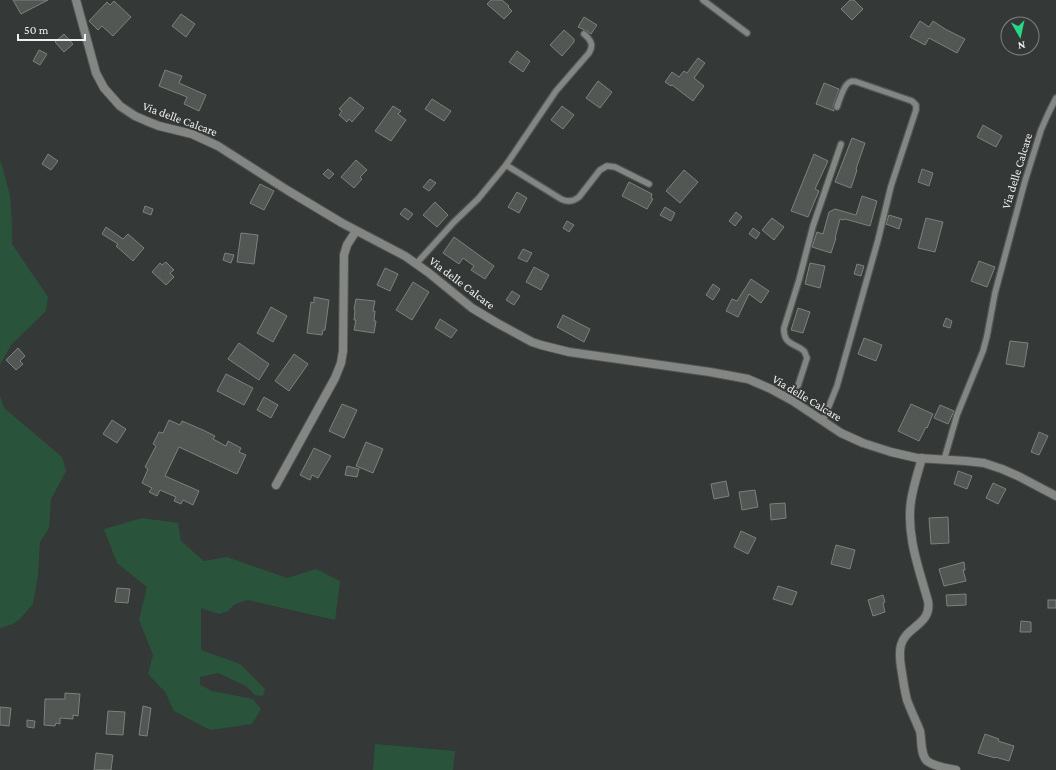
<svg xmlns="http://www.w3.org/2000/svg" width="1056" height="770" font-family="'Crimson Pro',serif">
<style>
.green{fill:#29543b}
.building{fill:#535754;stroke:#7d817e}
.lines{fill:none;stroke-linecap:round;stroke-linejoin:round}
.lane-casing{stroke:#525654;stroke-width:8}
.street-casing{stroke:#525654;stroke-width:10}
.lane{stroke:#848684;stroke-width:5.5}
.street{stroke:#848684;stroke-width:8}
.labels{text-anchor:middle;stroke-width:4;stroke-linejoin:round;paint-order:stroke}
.street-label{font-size:12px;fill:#f0f2f1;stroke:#343836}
</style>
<rect width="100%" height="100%" fill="#343836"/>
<g class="green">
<polygon points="1,162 10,196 12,225 12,244 48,297 46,311 11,345 0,365 0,163"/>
<polygon points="0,396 4,408 62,457 66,471 51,499 49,528 40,542 38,575 33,604 19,620 13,624 0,628"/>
<polygon points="142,518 178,523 181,541 204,561 227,557 287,578 316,569 340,581 335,620 248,600 235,604 228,611 219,614 201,608 201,650 240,664 265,689 263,696 255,695 246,686 218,673 200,677 200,685 212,691 253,699 261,709 252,724 210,730 174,711 165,692 148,674 153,655 139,620 147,587 117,563 104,529"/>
<polygon points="375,744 455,751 453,770 373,770"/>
</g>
<g class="building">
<polygon points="13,0 48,0 21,14"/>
<polygon points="491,0 502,0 509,6 508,7 512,11 504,19 487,4"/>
<polygon points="850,0 854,0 863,9 852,20 841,9"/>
<polygon points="114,1 131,17 113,36 102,26 98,30 89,21 107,2 110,5"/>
<polygon points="181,14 195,24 186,37 172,26"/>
<polygon points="584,17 597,25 591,34 587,31 578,27"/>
<polygon points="920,21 929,27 933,21 945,29 965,39 957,53 929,38 925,45 910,37"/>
<polygon points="564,30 574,39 574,42 562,56 550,45"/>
<polygon points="64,34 73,44 64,52 55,42"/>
<polygon points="39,50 47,54 40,65 33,61"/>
<polygon points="517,51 530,61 523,72 509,62"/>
<polygon points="698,58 705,63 694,78 704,86 693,101 672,85 671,86 665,82 672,72 679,77 684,71 687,73"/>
<polygon points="165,70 182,76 179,83 206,95 199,111 184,104 187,97 159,86"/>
<polygon points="598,81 612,92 600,108 586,98"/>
<polygon points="824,83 839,89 833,106 834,111 816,104"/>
<polygon points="350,97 364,108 352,122 349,119 347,122 339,115 342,111 339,109"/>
<polygon points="432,99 451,111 444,121 425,109"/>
<polygon points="393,106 401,111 398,114 406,120 391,141 375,131"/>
<polygon points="562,106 574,115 563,129 551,120"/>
<polygon points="983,125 1002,136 996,147 977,137"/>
<polygon points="852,138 865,143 856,169 857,170 851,188 835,182"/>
<polygon points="48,154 58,161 51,170 42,164"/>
<polygon points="814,154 828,161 815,189 819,191 808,217 791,211"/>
<polygon points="356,160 367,170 360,177 362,179 354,188 341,177"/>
<polygon points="328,169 334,174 329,179 323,174"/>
<polygon points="922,169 933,173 929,186 918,182"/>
<polygon points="684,170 698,182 680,203 666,191"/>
<polygon points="430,179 436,183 429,191 423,187"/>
<polygon points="629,182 652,194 651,198 653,199 647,209 622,196"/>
<polygon points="260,184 274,191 264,210 250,203"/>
<polygon points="517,192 527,198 519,213 508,207"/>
<polygon points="862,196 877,201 870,226 845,219 844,220 840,219 835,238 836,238 831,253 812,247 817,232 823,234 829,212 835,209 856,215"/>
<polygon points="435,202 448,215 437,227 423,215"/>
<polygon points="145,206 153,209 151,215 143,212"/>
<polygon points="665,207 675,213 671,221 660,215"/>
<polygon points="405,208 413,214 408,220 400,214"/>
<polygon points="736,212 742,217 735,226 729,221"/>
<polygon points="889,215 902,219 899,229 886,224"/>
<polygon points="772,218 784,227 774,240 762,230"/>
<polygon points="926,218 943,222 935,252 918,248"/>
<polygon points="567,221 574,225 569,232 563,228"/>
<polygon points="106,227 123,239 128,234 144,248 133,261 116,246 118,244 102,234"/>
<polygon points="753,228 760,233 756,239 749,234"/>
<polygon points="241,233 258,235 254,264 237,262"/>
<polygon points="454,237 494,266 485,279 471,270 474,266 463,258 459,264 443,253"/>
<polygon points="523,249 532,253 527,262 518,258"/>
<polygon points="225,253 234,255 231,263 223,260"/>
<polygon points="979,261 995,267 987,287 971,281"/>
<polygon points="166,262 174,270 170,273 174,277 166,285 152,272 160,263 162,265"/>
<polygon points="810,263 825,266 820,288 805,284"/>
<polygon points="857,264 864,266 861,276 854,274"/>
<polygon points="534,267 549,275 541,290 526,282"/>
<polygon points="385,268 398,274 390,291 377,285"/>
<polygon points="751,279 769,291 761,303 749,294 738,317 726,311 732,299 737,301"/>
<polygon points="413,282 429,292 412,320 396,310"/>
<polygon points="713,284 720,289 713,300 706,295"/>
<polygon points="512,291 520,296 514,305 506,300"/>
<polygon points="314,297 329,300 325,330 323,330 322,335 307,333 311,302 314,303"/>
<polygon points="356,299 375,301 373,311 375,311 374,321 376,321 374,333 354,330 356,320 354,320 355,310 354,309"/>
<polygon points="271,307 287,316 273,342 257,333"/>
<polygon points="798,308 810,312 803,333 791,330"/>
<polygon points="563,315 590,329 584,342 557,327"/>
<polygon points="946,318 952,321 950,328 943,326"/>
<polygon points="440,319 457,330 451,338 435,328"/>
<polygon points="864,338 882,345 876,361 858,354"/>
<polygon points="1010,341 1028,343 1024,367 1006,364"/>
<polygon points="239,343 269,364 259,380 228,359"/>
<polygon points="18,348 25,356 20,361 23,364 16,370 6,360"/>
<polygon points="294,354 308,364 289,391 275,381"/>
<polygon points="226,374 253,388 244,405 217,391"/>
<polygon points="264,397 278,405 271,418 257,410"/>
<polygon points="342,404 357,410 344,438 329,431"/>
<polygon points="911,404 933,414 927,428 926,427 919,441 898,431"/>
<polygon points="940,405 954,411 948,424 934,418"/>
<polygon points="112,420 126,429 117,443 103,434"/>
<polygon points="169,420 180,425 182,421 203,430 215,436 213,439 226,446 228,441 241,448 239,452 246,455 237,474 179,447 165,476 199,491 193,505 183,500 181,504 174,501 176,497 160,490 157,496 149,492 152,488 142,483 148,469 145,467 156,446 153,444 159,432 163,433"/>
<polygon points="1039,432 1048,436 1039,455 1031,452"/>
<polygon points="366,442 383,449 373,473 356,466"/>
<polygon points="314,448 331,456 318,478 312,475 310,480 300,475"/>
<polygon points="347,466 359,469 357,477 345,475"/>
<polygon points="958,471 972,476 967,489 954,484"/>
<polygon points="726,481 729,496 714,499 711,484"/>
<polygon points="993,483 1006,489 998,504 986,498"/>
<polygon points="755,490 758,507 742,510 739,492"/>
<polygon points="785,503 786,518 771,520 770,504"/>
<polygon points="948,517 949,543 931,544 929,518"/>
<polygon points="741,531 756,538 748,554 734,547"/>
<polygon points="836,545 855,550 850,569 831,564"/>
<polygon points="964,562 965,570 963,570 966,581 944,586 939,569"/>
<polygon points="778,586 797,592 792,605 773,599"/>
<polygon points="117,588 130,589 128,603 115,602"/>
<polygon points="966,594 966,605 947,606 946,595"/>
<polygon points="883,595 885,602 883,603 885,612 873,616 868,600"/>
<rect x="1048" y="600" width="8" height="8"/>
<polygon points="1021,621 1031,622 1031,632 1020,632"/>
<polygon points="65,693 80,694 78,716 73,715 73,719 60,718 60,724 56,723 55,726 44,725 45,699 65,699"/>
<polygon points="143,706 151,708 147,736 139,735"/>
<polygon points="0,707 11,708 9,726 0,725"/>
<polygon points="108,711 125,712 123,735 106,734"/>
<polygon points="27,720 35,721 34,728 27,727"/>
<polygon points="985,734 999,739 998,741 1014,746 1009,761 995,757 995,758 978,753"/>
<polygon points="96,753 113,755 111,770 94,770"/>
</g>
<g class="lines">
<g class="lane-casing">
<g id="lane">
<polyline points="703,0 747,33"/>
<path d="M 506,165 L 561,199 C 567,202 573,202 579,197 L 600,170 L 607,166 L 615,167 L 649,184"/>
<path d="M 416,264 L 454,222 L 478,199 L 506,165 L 556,91 L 589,53 C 594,45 591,40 584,34"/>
<path d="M 793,401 L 807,358 L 805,353 L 804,351 C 795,343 783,345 784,328 L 799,280 L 813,226 L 841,144"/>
<path d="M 823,421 L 837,386 L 878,240 L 891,186 L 916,110 L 916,105 L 912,101 L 857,82 C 854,81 852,81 850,82 C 844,84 839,101 837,107"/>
<polyline points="944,460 957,415 983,351 987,336 995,293 1025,181 1041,130 1048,114 1056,98"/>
</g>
</g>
<g class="street-casing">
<g id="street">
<polyline points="76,0 96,73 104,88 120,106 135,116 149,122 159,126 192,134 218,146 287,190 342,223 405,256 429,273 472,308 497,323 532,342 541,345 569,352 710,372 748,379 771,389 793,401 841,433 863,443 891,452 917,458 966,461 984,463 1002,469 1018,476 1056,496"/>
<path d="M 922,458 C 918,472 913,487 911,501 C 906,535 919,569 928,601 C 932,625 906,626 901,645 C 899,652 900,660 901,667 C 903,678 904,689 907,700 C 911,711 916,721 920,731 C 922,740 920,754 927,761 C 935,767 947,768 956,770"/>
<polyline points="276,485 335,378 341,363 343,351 344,255 347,245 356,231"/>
</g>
</g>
<use href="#lane" class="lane"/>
<use href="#street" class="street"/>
</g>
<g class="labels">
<g class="street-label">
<text transform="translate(180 119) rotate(20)" y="4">Via delle Calcare</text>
<text transform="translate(1017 171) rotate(-73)" y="4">Via delle Calcare</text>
<text transform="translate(462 283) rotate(37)" y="4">Via delle Calcare</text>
<text transform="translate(807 398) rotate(31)" y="4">Via delle Calcare</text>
</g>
</g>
<g transform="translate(1020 36) rotate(171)"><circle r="19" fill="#343836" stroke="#7f8281"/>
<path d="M0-3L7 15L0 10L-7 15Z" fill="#27d885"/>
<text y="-6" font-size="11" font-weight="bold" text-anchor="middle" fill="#f0f2f1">N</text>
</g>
<path d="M18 34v6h67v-6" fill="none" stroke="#f0f2f1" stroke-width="2"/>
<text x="24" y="34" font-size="12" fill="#f0f2f1" stroke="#343836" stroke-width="3" paint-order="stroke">50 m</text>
</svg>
